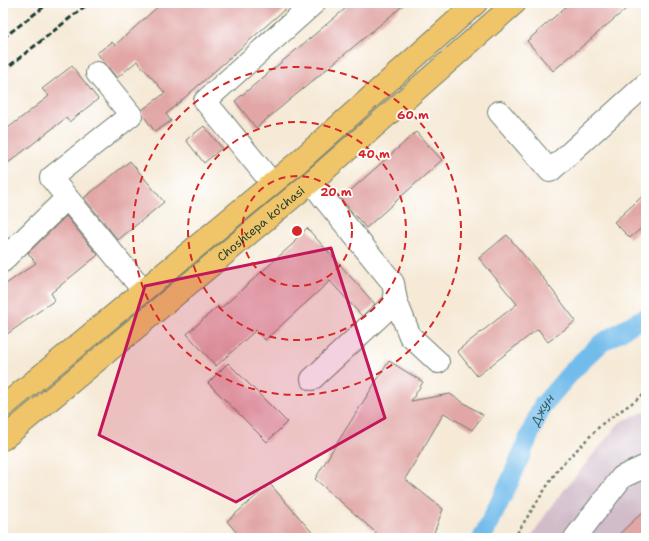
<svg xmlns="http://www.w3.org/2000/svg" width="649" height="541" font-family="'Shantell Sans',sans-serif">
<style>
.industrial{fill:#d1bdca}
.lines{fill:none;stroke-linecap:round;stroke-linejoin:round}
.canal{stroke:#72bceb;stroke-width:19}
.building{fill:#e1a6a5}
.minor-casing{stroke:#6a7a6d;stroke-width:24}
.major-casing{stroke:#6a7a6d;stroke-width:24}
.path{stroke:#6a7a6d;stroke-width:2.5;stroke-dasharray:3 3;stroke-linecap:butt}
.minor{stroke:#fff;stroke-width:22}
.major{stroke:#f0c469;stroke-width:22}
.rail{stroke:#1f3d34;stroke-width:3;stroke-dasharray:6 3;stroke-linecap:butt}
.marked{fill:#c2185b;fill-opacity:0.2;stroke:#c2185b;stroke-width:3;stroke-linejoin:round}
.ring{fill:none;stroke:#d62828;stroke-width:2;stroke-dasharray:7 5}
.labels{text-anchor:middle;stroke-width:3.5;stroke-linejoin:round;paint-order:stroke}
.street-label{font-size:12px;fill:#1f3d34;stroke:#fff}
.water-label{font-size:13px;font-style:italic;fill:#38636b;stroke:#fff}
.centre{fill:#d62828;stroke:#fff;stroke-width:2}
.ring-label{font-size:12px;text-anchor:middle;font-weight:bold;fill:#d62828;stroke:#fff;stroke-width:3.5;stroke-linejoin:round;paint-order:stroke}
</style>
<rect width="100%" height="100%" fill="#fff"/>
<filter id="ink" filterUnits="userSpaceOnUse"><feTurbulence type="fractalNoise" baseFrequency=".025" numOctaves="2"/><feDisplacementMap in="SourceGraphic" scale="8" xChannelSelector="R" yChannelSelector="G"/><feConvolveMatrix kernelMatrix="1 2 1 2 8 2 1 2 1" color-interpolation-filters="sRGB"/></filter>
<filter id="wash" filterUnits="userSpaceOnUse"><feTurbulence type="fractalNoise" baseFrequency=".012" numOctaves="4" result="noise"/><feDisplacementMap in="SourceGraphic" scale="16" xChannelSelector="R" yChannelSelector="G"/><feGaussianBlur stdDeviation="0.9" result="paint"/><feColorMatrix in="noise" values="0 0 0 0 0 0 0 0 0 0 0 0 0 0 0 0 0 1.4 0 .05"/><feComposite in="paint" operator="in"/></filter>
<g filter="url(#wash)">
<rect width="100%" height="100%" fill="#f6ead7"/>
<polygon class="industrial" points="646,411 646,538 531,538 551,506 620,422"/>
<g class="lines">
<path class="canal" id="s1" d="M 482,538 L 510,481 L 542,406 L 574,369 L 600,344 L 634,323 L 646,317"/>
</g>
<g id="blocks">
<g class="building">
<polygon points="162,3 292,3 166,114 171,121 155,132 143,115 142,110 165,93 137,61 117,78 97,53 112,42 115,45"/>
<polygon points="352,3 406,3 256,128 235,101"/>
<polygon points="570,3 633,3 553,71 527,41"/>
<polygon points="72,66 98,99 69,122 66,118 3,167 3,132 49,96 42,89"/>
<polygon points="204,126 222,148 204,163 186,140"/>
<polygon points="416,132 442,160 366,228 341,199"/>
<polygon points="130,161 164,202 118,240 84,198"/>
<polygon points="646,193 646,224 630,238 614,222"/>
<polygon points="66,216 98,255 51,293 55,300 3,337 3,286 36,263 28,253"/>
<polygon points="307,228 375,304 362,316 330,281 265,340 256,330 216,366 187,334 218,306 220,309 295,242 294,241"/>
<polygon points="507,235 543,278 576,321 548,342 538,329 477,376 457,351 517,304 479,258"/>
<polygon points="389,361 423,382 411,401 450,394 483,415 472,430 444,413 405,479 443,509 432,538 382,538 315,479 332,451"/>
<polygon points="228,363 287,422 267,442 208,383"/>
<polygon points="270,484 317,538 241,538 227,521"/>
<polygon points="646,509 646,538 615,538"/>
</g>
</g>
</g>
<g filter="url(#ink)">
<use href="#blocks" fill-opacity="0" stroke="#6a7a6d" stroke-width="1"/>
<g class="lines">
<g class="minor-casing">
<g id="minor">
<polyline points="97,73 131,115 51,178 143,290"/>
<polyline points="499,112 550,171 646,84"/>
<polyline points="312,182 323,197 393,283 396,301 410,336 438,362"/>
<polyline points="272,183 205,101 314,3"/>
<polyline points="3,261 8,255 67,198"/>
<polyline points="312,379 396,301"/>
<polyline points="575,538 622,477 646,466"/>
</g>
</g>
<g class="major-casing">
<g id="major">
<polyline points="3,407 297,163 476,3"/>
<path id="s2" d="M 3,439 L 317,177 L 515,3"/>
</g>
</g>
<polyline class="path" points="514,538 558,469 602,424 646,393"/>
<use href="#minor" class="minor"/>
<use href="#major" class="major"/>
<g class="rail">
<polyline points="3,38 49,3"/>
<polyline points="3,71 89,3"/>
</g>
</g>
</g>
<path class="marked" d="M 331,248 L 385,418 L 236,502 L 99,435 L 145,286 Z"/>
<g class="ring">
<circle cx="297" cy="231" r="55"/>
<circle cx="297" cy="231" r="109"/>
<circle cx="297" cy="231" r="164"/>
</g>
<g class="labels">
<g class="street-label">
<text dy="4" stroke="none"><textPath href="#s2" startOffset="336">Choshtepa ko'chasi</textPath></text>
</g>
<g class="water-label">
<text dy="5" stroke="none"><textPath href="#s1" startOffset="142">Джун</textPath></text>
</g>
</g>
<circle cx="297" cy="231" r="6" class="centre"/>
<g class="ring-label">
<text x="413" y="119">60 m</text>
<text x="374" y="158">40 m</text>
<text x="336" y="196">20 m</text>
</g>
<rect width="649" height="541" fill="none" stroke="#fff" stroke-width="16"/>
</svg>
